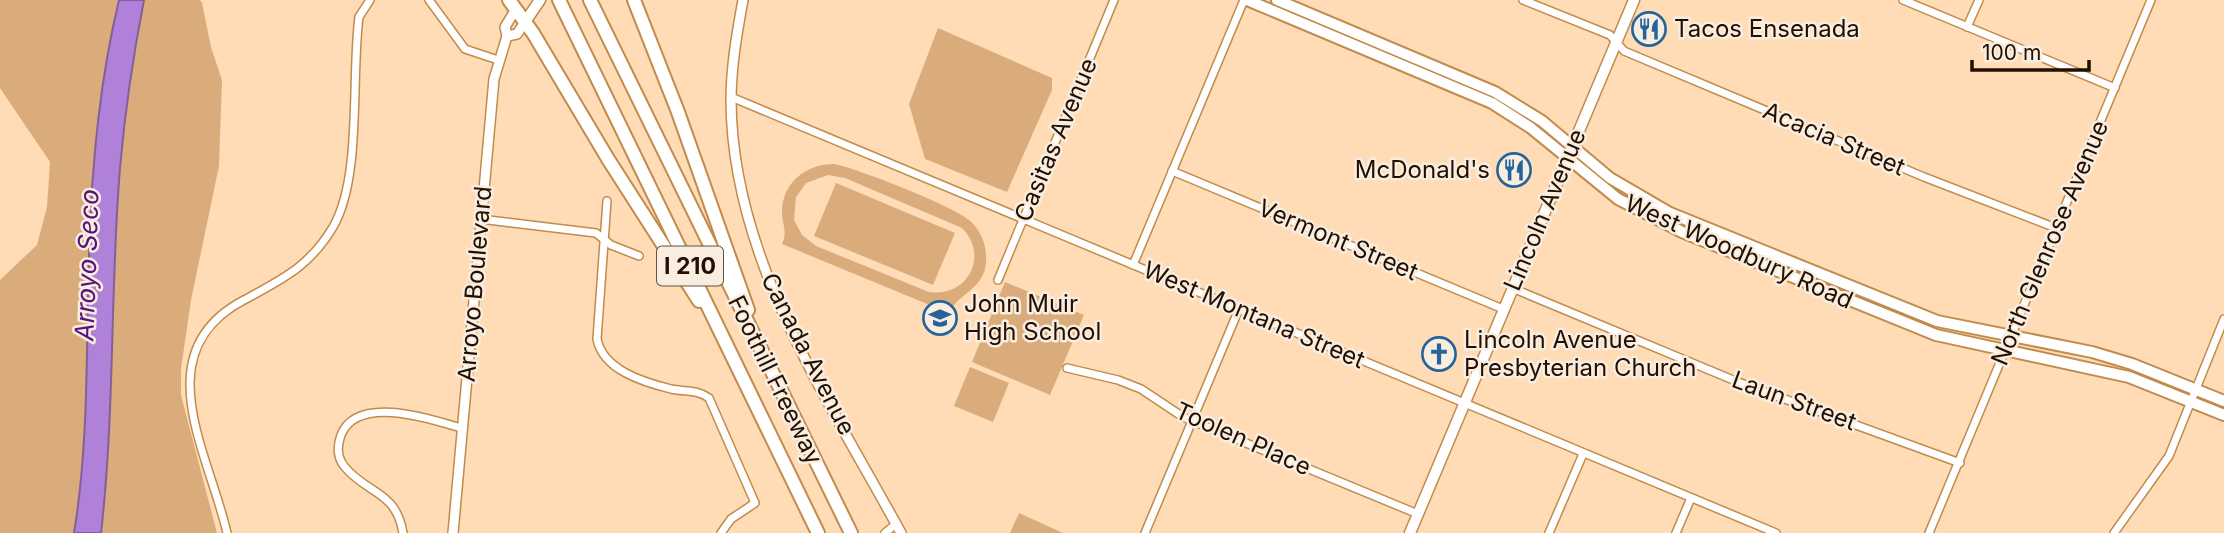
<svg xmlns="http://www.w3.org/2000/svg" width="2224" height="533" font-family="Inter,sans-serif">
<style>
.green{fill:#dbac7b;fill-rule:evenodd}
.water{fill:#b081d9;stroke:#855f98;stroke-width:2}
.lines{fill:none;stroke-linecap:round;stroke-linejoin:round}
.minor-casing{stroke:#c28b4b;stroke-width:10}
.tertiary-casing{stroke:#c28b4b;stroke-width:12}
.secondary-casing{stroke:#c28b4b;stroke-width:13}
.primary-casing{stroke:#c28b4b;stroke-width:14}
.motorway-casing{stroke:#c28b4b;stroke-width:16}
.minor{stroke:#fff;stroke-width:7}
.tertiary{stroke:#fff;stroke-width:9}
.secondary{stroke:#fff;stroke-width:10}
.primary{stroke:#fff;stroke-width:10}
.motorway{stroke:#fff;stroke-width:12}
.labels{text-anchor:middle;stroke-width:5;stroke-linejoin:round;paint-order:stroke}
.shield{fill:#f9ede0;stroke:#625243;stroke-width:2}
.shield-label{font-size:23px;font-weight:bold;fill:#211000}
.poi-label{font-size:24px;fill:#211000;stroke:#f9ede0;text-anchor:start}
.street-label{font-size:24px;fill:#211000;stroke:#f9ede0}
.water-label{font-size:26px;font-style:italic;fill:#55137d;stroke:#f9ede0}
</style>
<rect width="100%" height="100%" fill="#ffdbb6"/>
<g class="green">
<polygon points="0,0 200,0 202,3 211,47 222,80 219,166 191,300 181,369 181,395 217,533 0,533 0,280 37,245 47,207 50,162 0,88"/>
<polygon points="938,28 1052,78 1052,90 1007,192 925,159 909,104"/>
<path d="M 834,164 C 854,167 955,207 969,220 C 983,232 989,251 985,269 C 979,291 957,295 949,313 L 782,244 C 788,231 782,225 782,212 C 782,182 807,164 834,164 ZM 828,175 L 845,178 L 962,228 C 990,256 967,298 929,292 L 816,246 L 802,235 L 794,220 L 796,197 L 806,183 Z"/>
<polygon points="836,183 955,233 933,285 814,236"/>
<polygon points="1005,282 1084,315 1050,395 972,362"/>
<polygon points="970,367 1009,383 993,422 954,406"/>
<polygon points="1019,513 1063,533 1010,533"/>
</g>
<path class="water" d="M 119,0 L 144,0 C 133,56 125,111 120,168 C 110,289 115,412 101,533 L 74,533 C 89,442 86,350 89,258 C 91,172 99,83 119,0 Z"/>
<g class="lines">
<g class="minor-casing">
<g id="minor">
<polyline points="429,0 465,49 498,60"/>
<polyline points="1523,0 1610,35 1624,51 1924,177 2056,228"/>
<polyline points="1903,0 2115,88"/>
<polyline points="1967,27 1979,0"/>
<polyline points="731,97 1776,533"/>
<polyline points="1172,171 1503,309"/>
<path d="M 607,201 L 597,339 C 603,370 643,382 671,389 C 685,392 697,389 709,398 L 755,503 L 731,519 L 721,533"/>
<polyline points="480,219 596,233 611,245 639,256"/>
<polyline points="1133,265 1244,0"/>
<polyline points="998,280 1114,0"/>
<polyline points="1512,288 1738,382 1960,463"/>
<polyline points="1067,368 1118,380 1141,389 1183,417 1418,514"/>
<path d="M 227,533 C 209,453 145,352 244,300 C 283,279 310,266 333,227 C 362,178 351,76 359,17 L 370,0"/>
<path d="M 403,533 C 396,490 366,494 344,466 C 337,457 337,446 341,435 C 357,394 431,419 461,428"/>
<polyline points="885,533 896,524"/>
<polyline points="1145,533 1239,309"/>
<polyline points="1549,533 1583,454"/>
<polyline points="1676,533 1691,498"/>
<polyline points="1929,533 2151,0"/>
<polyline points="2114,533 2169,456 2224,319"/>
</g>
</g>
<g class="tertiary-casing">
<g id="tertiary">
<path d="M 743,0 C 737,33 731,67 731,101 C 732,259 828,399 901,533"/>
<polyline points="507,36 517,34 525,22"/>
<polyline points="453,533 494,79 507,36 505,27 516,9"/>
</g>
</g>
<g class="secondary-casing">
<g id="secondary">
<polyline points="525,22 540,0"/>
<polyline points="1410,533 1634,0"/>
</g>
</g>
<g class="primary-casing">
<g id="primary">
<polyline points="1247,0 1492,103 1531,128 1618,199 1682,232 1936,335 2129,377 2224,415"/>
<polyline points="1277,0 1495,92 1542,121 1610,178 1670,213 1937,321 2092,352 2132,364 2224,401"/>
</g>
</g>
<g class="motorway-casing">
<g id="motorway">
<polyline points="509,0 533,33 608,159 699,301"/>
<polyline points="559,0 818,533"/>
<polyline points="590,0 851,533"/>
<polyline points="634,0 678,112 748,310"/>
</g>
</g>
<use href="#minor" class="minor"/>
<use href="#tertiary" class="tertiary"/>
<use href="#secondary" class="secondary"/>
<use href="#primary" class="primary"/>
<use href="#motorway" class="motorway"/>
</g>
<defs>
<g id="restaurant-ring" transform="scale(1.75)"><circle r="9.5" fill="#f9ede0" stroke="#24649a" stroke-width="1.5"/><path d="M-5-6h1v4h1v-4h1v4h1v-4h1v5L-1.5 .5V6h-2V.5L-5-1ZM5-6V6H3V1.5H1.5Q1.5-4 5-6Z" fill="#24649a"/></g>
<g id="school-ring" transform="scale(1.75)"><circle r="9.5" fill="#f9ede0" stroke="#24649a" stroke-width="1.5"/><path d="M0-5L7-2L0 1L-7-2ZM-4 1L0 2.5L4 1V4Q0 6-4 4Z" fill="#24649a"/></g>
<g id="church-ring" transform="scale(1.75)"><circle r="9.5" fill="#f9ede0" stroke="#24649a" stroke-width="1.5"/><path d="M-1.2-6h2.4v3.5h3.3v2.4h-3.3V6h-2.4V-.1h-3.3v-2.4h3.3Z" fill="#24649a"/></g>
</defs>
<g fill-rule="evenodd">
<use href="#restaurant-ring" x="1649" y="29"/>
<use href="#restaurant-ring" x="1514" y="170"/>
<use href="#school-ring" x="940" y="318"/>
<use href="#church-ring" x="1439" y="354"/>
</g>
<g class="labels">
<rect class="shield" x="657" y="246.5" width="66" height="39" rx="5"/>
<g class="shield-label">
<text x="690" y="274">I 210</text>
</g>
<g class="poi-label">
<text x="1674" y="37">Tacos Ensenada</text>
<text x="1490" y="178" text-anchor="end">McDonald's</text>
<text x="964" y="312">John Muir<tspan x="964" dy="28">High School</tspan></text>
<text x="1464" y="348">Lincoln Avenue<tspan x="1464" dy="28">Presbyterian Church</tspan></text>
</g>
<g class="street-label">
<text transform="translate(1834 139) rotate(23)" y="8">Acacia Street</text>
<text transform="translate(1056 140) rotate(-67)" y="8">Casitas Avenue</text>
<text transform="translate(1545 210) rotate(-67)" y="8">Lincoln Avenue</text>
<text transform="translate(1338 240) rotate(23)" y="8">Vermont Street</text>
<text transform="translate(2050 243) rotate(-67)" y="8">North Glenrose Avenue</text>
<text transform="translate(1739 252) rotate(24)" y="8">West Woodbury Road</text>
<text transform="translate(475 284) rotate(-85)" y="8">Arroyo Boulevard</text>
<text transform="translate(1254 315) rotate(23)" y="8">West Montana Street</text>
<text transform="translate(808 354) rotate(63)" y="8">Canada Avenue</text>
<text transform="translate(775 380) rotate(64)" y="8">Foothill Freeway</text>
<text transform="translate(1794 401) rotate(20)" y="8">Laun Street</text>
<text transform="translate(1243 439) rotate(24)" y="8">Toolen Place</text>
</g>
<g class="water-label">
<text transform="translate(87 265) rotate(-88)" y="9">Arroyo Seco</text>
</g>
</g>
<path d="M1972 60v10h117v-10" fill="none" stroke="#211000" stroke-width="3.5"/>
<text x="1982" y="60" font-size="21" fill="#211000" stroke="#f9ede0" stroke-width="5" paint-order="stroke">100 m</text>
</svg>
